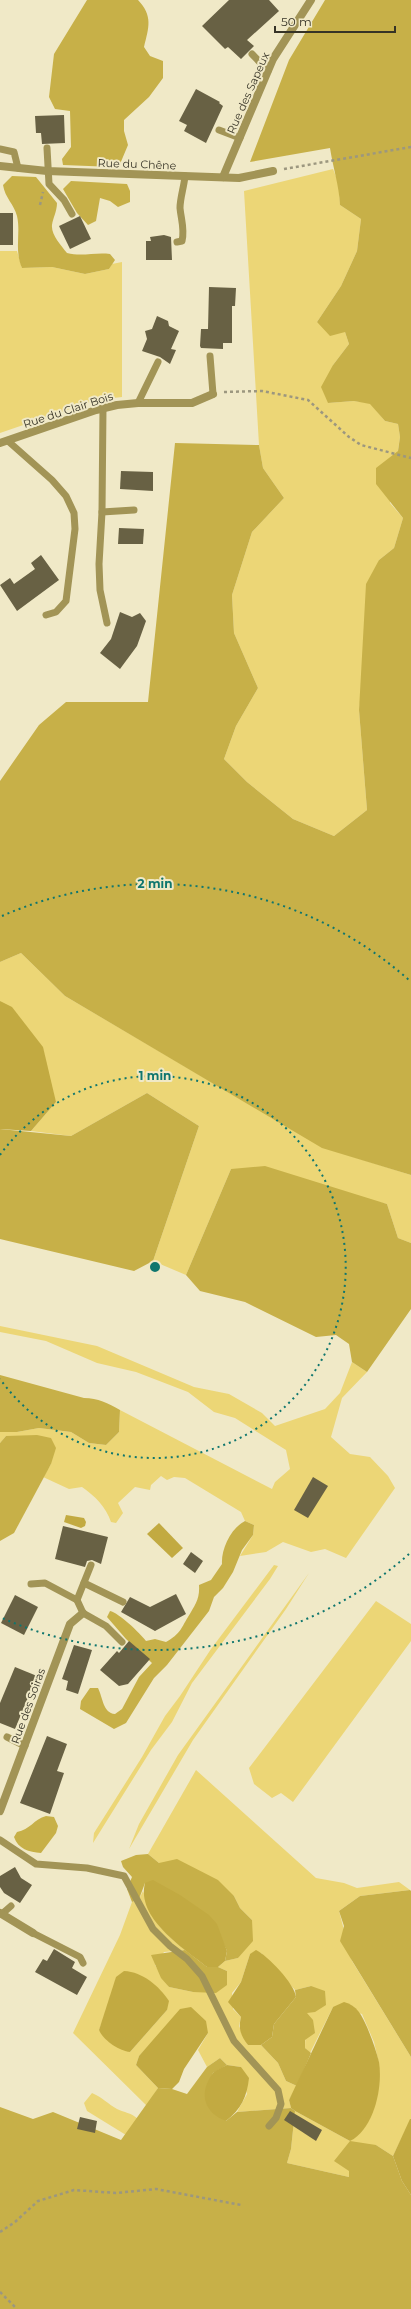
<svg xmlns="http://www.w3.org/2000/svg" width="411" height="2309" font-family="Montserrat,sans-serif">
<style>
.green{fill:#ecd676;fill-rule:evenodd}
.forest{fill:#c7b048}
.water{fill:#c2aa41}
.building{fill:#686144}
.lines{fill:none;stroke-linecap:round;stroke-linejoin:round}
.path{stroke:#9c977f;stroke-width:2.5;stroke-dasharray:3 3;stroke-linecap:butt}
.lane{stroke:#a29456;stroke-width:7}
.street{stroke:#a29456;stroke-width:8}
.ring{fill:none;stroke:#0f766e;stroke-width:2;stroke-dasharray:2 4}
.labels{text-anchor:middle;stroke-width:4;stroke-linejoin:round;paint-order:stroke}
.street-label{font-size:11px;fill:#363326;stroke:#f0e9c7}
.centre{fill:#0f766e;stroke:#f0e9c7;stroke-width:2}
.ring-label{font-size:12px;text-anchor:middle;font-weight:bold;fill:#0f766e;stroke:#f0e9c7;stroke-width:4;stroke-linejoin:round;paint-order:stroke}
</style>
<rect width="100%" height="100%" fill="#f0e9c7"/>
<g class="green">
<polygon points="333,169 339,184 340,205 361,219 357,251 341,286 317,322 345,332 349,344 333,365 328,403 354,401 370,403 385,421 398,424 400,437 390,503 403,518 394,548 379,560 359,710 367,810 334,836 293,819 247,782 224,759 236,726 258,688 234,633 232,595 252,532 284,498 263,468 259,445 244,191"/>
<polygon points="0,251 17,251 22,268 52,267 85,274 109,269 112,264 122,262 122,397 96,400 0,433"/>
<polygon points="21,953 65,996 322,1147 411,1175 411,1243 398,1238 387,1204 231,1169 186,1275 153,1261 199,1126 147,1093 71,1136 31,1131 56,1102 0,1001 0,962"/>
<path d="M 0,1326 L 97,1346 L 194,1387 L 229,1394 L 262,1413 L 275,1426 L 325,1409 L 340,1393 L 352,1362 L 367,1372 L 342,1398 L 331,1437 L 350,1454 L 370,1457 L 388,1476 L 395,1488 L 346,1558 L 325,1549 L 311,1552 L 283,1542 L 266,1552 L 240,1556 L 253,1535 L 254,1525 L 245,1521 L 241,1512 L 185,1478 L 174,1477 L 167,1480 L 161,1476 L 151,1485 L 150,1490 L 135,1487 L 118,1503 L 123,1513 L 116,1523 L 111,1522 C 106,1507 95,1496 82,1487 L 69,1489 L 43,1477 L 51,1464 L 20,1436 L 6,1436 L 0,1443 L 0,1432 L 17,1432 L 39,1428 L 71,1432 L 89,1443 L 106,1445 L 119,1432 L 120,1410 L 272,1489 L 275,1482 L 290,1469 L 286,1450 L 235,1418 L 214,1412 L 188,1392 L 136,1372 L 97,1363 L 46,1341 L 0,1332 Z"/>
<polygon points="274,1565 278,1566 270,1579 192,1683 172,1722 151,1750 93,1843 94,1833 142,1757 165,1716 180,1696 211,1649"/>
<polygon points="309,1573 286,1609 193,1740 129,1849 139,1824 178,1755"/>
<polygon points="376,1601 411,1624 411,1641 293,1802 281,1793 272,1798 254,1784 249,1768"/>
<path d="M 196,1770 L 316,1878 L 344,1883 L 357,1888 L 399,1882 L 410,1890 L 360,1896 L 339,1911 L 352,1961 L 411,2057 L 411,2119 L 393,2156 L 376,2145 L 350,2171 L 349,2177 L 287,2163 L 291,2149 L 295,2111 L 350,2141 L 379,2064 L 374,2042 L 362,2014 L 333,2007 L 310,2053 L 305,2048 L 306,2013 L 311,1986 L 295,1990 L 261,1953 L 250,1954 L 241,1982 L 232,1993 L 233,2009 L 241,2017 L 239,2026 L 248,2045 L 261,2045 L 278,2063 L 286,2081 L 297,2086 L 289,2100 L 291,2108 L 237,2112 L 247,2094 L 241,2067 L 227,2065 L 220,2058 L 207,2067 L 198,2050 L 208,2033 L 168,2025 L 139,2056 L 136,2065 L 158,2088 L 147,2106 L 73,2033 L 120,1935 L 132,1902 L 139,1899 L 143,1891 C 154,1924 159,1928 185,1950 L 164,1952 L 155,1965 L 169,1987 L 193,1992 L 227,1971 L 218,1967 L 225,1961 L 238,1958 L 252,1920 L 240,1908 L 234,1896 L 159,1863 L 148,1854 ZM 109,2004 L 167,2010 L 130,2052 L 99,2030 Z"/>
<path d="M 92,2093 C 102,2097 108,2104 117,2109 C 125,2113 130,2112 138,2119 L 126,2135 L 87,2111 L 84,2103 Z"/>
</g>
<g class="forest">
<path d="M 87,0 L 138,0 C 153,16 149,27 144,47 L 150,56 L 163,61 L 163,78 L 149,97 L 124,120 L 124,131 L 128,145 L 120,164 L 114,167 L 63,165 L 62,159 L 71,147 L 70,111 L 55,109 L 49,97 L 54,54 Z"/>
<path d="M 325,0 L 411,0 L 411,1175 L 322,1148 L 65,996 L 21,953 L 0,962 L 0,781 L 39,725 L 66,702 L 148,702 L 175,443 L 259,445 L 263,468 L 284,498 L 252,532 L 232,595 L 234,633 L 258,688 L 236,726 L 224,759 L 247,782 L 293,819 L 334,836 L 367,810 L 359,710 L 366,584 L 379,560 L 394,548 L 403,518 L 376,484 L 376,468 L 398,451 L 400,437 L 398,424 L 385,421 L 370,404 L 354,401 L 328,403 L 321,387 L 333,365 L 349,344 L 345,332 L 330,336 L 317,322 L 341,286 L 357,251 L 361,219 L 340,205 C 339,185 333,168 330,148 L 250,162 L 289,60 Z"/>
<path d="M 12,176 L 36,177 L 57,203 C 57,211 53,218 52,225 C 51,235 61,245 67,253 C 82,257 95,252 110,254 L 115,260 L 109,269 L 85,274 L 52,267 L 22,268 C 14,250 21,233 17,216 C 14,204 5,198 3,185 Z"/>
<polygon points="71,181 127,184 130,191 130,202 118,207 110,201 100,198 96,221 88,225 77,213 63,189"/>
<polygon points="147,1093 199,1126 153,1261 134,1271 0,1239 0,1129 71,1136"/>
<polygon points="265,1166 387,1204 398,1238 411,1243 411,1309 367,1372 352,1362 349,1344 336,1335 316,1337 245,1302 200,1291 186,1275 231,1169"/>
<path d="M 0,1375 L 84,1398 C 98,1398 108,1403 120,1410 L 119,1432 L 106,1445 L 89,1443 L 71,1432 L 39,1428 L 17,1432 L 0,1432 Z"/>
<polygon points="37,1435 51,1438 56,1448 51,1464 14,1533 0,1541 0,1443 6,1436"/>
<path d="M 245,1521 L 254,1525 L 253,1535 L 242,1550 L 233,1572 L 223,1588 L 214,1597 L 209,1611 L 167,1665 L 154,1678 L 126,1723 L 114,1729 L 80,1709 L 81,1701 L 90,1688 L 98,1688 C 103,1698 103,1713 115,1714 L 122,1709 L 139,1677 L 152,1663 L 126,1639 L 107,1617 L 110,1611 C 119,1613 140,1633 146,1641 L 155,1639 L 166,1642 C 181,1633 180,1630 188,1617 C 195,1605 200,1599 199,1585 L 211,1580 L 222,1564 C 221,1549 231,1528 245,1521 Z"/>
<path d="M 46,1816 L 54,1817 L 58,1826 L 56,1833 L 41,1853 C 29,1852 18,1849 14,1837 L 17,1832 C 30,1830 34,1819 46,1816 Z"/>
<polygon points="148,1854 159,1863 177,1859 218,1880 234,1896 240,1908 252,1920 253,1941 238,1958 225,1961 227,1951 221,1938 145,1883 139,1899 132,1902 127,1889 132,1877 123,1867 121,1861 136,1855"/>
<polygon points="410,1890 411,1891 411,2057 340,1941 344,1926 339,1911 360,1896"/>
<polygon points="185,1950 207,1967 218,1967 227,1971 227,1985 216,1993 193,1992 169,1987 161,1978 151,1955"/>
<polygon points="311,1986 325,1991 326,2005 315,2012 307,2013 313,2020 315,2033 305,2040 305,2048 311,2053 297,2086 286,2081 278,2063 261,2045 272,2037 274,2024 296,1997 295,1990"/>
<polygon points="220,2058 227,2065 213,2073 206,2090 226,2121 237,2112 291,2108 295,2111 291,2149 287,2163 349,2177 349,2171 334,2161 350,2141 376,2145 393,2156 402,2181 411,2195 411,2309 0,2309 0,2107 33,2119 53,2112 121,2140 158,2088 172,2089 187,2094 207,2067"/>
</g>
<g class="water">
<polygon points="0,1001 12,1007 43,1047 56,1102 31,1131 0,1129"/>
<polygon points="66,1515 84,1518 86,1522 85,1526 81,1528 64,1522"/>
<polygon points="159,1523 183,1548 172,1558 147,1534"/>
<path d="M 153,1880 L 180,1895 L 209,1915 L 217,1924 L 227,1951 L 225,1961 L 218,1967 L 207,1967 C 183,1948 136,1918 145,1883 Z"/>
<path d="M 256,1950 C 267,1955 295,1984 296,1997 L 274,2024 L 272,2037 L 261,2045 L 248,2045 C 241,2036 238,2029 241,2017 L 228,2002 L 241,1982 L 250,1954 Z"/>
<path d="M 124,1971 C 143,1972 159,1986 169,2001 L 167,2010 L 130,2052 C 119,2051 103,2040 99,2030 L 116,1977 Z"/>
<path d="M 344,2002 C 357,2005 362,2016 367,2027 C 372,2039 376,2050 379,2062 C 383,2087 374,2129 350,2141 L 295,2111 L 291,2108 L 289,2100 L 333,2007 Z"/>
<polygon points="191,2007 206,2021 208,2033 184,2069 179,2082 172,2089 158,2088 136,2065 139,2056 180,2009"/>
<path d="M 227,2065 L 241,2067 L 249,2078 C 247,2097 241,2109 226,2121 C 204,2113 198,2093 213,2073 C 216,2070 223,2067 227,2065 Z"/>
<polygon points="410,2119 411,2119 411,2195 402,2181 393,2156"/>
</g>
<g class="building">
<polygon points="229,0 269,0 279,11 247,40 254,46 241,59 228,47 225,49 202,26"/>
<polygon points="196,89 220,102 219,103 223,106 206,143 184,131 187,125 179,121"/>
<polygon points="64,115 65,143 42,144 41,133 36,133 35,116"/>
<rect x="0" y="213" width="13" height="32"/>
<polygon points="80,216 91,239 70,249 59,226"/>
<polygon points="164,235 171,237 172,260 146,260 146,241 151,241 150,237"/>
<polygon points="209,287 236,288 235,306 232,306 232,343 223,343 223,349 201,348 200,346 201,329 208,329"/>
<polygon points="157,316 168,321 169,326 179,331 171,349 176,350 170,364 160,357 142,351 147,339 145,331 152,329"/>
<polygon points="121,471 153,472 153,491 120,489"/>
<polygon points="119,528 144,529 143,544 118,544"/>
<polygon points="41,555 59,580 17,611 0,585 10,578 14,584 35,569 31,563"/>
<polygon points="120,612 132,617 140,613 146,621 137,646 120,669 100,653 111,639"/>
<polygon points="313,1477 328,1486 308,1518 294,1510"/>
<polygon points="63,1526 108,1537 101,1564 92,1560 87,1561 85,1567 55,1559"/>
<polygon points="191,1552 203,1561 195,1573 183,1564"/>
<polygon points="176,1594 186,1614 155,1631 121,1612 130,1597 150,1607"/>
<polygon points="15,1595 38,1607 24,1635 1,1623"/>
<polygon points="129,1641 150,1659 128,1684 119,1686 100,1670 117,1651 119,1653"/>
<polygon points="74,1645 92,1650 78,1694 66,1690 68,1681 62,1679"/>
<polygon points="15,1667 37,1676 15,1729 0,1723 0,1703"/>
<polygon points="47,1736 67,1744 57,1771 64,1773 50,1814 20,1803"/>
<polygon points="15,1867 21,1878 32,1885 20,1903 4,1893 0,1887 0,1876"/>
<polygon points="54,1949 75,1962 72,1968 87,1977 77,1995 35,1972 43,1959 47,1961"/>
<polygon points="290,2111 322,2130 316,2141 284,2120"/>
<polygon points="80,2117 97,2121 95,2133 77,2129"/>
</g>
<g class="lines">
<g class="path">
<polyline points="284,169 411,147"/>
<polyline points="40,205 43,192"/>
<polyline points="224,392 262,391 308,400 349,437 361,445 411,458"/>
<polyline points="0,2232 15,2222 38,2201 74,2190 116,2193 156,2189 241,2205"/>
<polyline points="0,2292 17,2309"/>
</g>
<g class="lane">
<polyline points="252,54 268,71"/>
<polyline points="219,130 240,138"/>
<polyline points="47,148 49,184 64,200 72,214"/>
<polyline points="0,149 14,152 18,168"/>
<path d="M 177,242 L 182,241 C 185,230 181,219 180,208 C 180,198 184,187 185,176"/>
<polyline points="210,356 213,394"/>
<polyline points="138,403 158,362"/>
<polyline points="103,408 102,512 99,564 100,590 107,623"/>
<polyline points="8,441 52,480 66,496 74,513 75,529 66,601 56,612 46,615"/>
<polyline points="102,512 134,510"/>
<polyline points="91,1565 77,1600 83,1613 106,1626 122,1642"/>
<polyline points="84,1583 123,1602"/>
<polyline points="31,1584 45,1583 77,1600"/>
<polyline points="7,1737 25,1746"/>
<polyline points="0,1840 36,1864 87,1868 124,1876 153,1929 170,1946 187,1959 202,1976 234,2041 278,2090 281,2104 276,2118 269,2126"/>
<polyline points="2,1914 11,1906"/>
<polyline points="33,1933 80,1957 83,1963"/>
</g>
<g class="street">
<polyline points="0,166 47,171 239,178 273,171"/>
<polyline points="223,177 273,59 311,0"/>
<polyline points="0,443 96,410 117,405 138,403 192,403 213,394"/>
<polyline points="0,1811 70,1624 83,1613"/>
<polyline points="0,1913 33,1933"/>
</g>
</g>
<g class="ring">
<path d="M0 1155A191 191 0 1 1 0 1379"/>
<path d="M409 1554A383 383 0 0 1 2 1618M2 916A383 383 0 0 1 409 980"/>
</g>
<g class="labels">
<g class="street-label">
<text transform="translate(248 93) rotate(-66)" y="4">Rue des Sapeux</text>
<text transform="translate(137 164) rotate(2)" y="4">Rue du Chêne</text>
<text transform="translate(68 410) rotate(-18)" y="4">Rue du Clair Bois</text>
<text transform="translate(28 1706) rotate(-70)" y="4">Rue des Soiras</text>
</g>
</g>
<circle cx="155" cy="1267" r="6" class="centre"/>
<g class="ring-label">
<text x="155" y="888">2 min</text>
<text x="155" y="1080">1 min</text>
</g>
<path d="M275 26v6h120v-6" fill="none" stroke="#363326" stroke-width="2"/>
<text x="281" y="26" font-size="12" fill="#363326" stroke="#f0e9c7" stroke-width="3" paint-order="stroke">50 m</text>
</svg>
